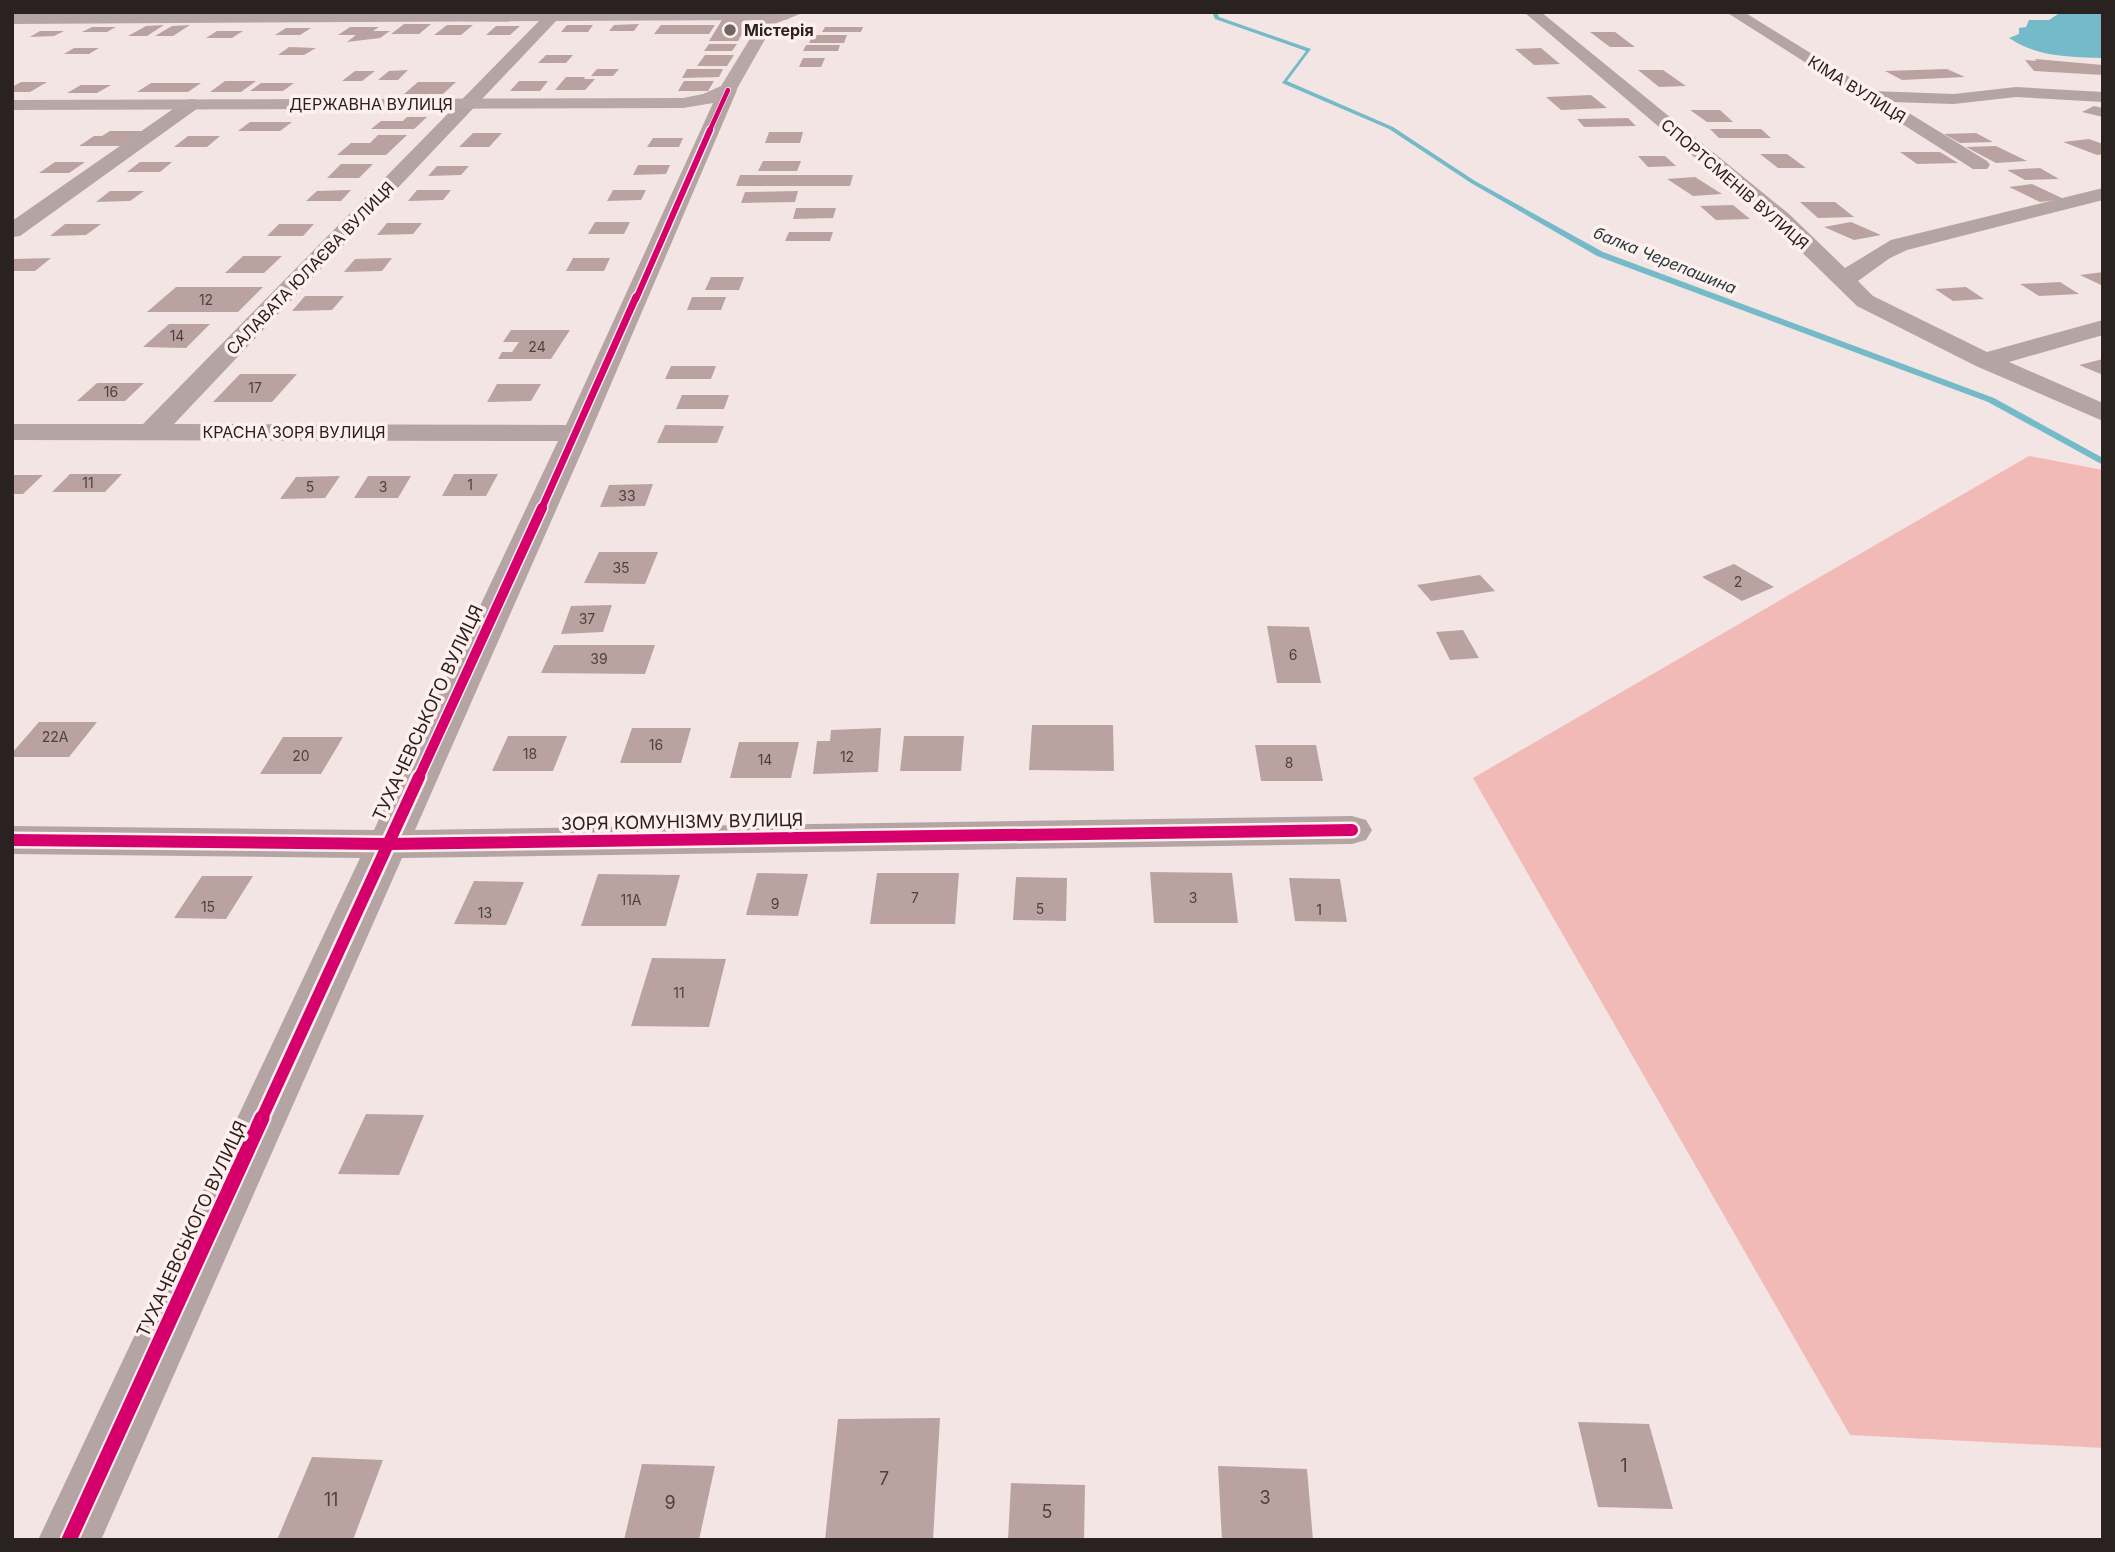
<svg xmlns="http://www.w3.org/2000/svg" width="2115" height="1552" font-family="Inter,sans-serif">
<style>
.green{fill:#f2bab7}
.water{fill:#74bac8}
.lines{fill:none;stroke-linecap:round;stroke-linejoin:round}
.stream{fill:#74bac8;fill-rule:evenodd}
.building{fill:#baa2a1}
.minor{fill:#b4a4a3;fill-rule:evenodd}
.major{fill:#b8a7a6;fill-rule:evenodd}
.cycleway-far5-casing{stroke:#fff0ee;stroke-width:6}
.cycleway-far4-casing{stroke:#fff0ee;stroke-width:9}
.cycleway-far3-casing{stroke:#fff0ee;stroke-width:10}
.cycleway-far2-casing{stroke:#fff0ee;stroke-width:13}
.cycleway-far1-casing{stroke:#fff0ee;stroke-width:17}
.cycleway-casing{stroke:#fff0ee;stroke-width:19}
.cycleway-far5{stroke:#d6006c;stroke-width:4.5}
.cycleway-far4{stroke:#d6006c;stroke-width:6}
.cycleway-far3{stroke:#d6006c;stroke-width:7}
.cycleway-far2{stroke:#d6006c;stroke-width:10}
.cycleway-far1{stroke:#d6006c;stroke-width:12}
.cycleway{stroke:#d6006c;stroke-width:15}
.poi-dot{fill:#706665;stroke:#fff0ee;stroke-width:2.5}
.labels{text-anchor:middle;stroke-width:7;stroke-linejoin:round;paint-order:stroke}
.number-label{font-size:14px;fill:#4e4141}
.far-poi-label{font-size:16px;font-weight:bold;fill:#2a2121;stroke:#fff0ee;text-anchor:start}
.far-street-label{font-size:16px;fill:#2a2121;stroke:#fff0ee}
.far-water-label{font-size:16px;font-style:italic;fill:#233a40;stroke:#fff0ee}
.street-label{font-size:18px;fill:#2a2121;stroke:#fff0ee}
.near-number-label{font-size:18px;fill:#4e4141}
</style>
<rect width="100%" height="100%" fill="#f3e5e4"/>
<polygon class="green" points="2029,456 2103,470 2103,1448 1850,1435 1473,778"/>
<path class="water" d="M 2055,12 L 2103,12 L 2103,58 C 2069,57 2037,57 2009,38 L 2019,34 L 2019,28 L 2026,27 L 2029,20 L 2049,20 L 2058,14 Z"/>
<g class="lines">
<polygon class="stream" points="1212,12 1217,12 1219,17 1311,49 1287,81 1393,127 1475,181 1603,252 1994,398 2103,458 2103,465 1988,402 1597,256 1471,183 1389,129 1282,83 1306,51 1215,19"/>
</g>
<g class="building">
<polygon points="722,20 750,20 738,41 709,41"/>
<polygon points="404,24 431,24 419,34 391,34"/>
<polygon points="639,24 634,31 609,31 614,25"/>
<polygon points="164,25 147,36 128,36 146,26"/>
<polygon points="190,25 173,36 155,36 172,26"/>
<polygon points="447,25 473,25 461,35 434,35"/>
<polygon points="567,25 593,25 588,32 561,32"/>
<polygon points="661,25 715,25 709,34 654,34"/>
<polygon points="496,26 520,26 510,35 486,35"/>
<polygon points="92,27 116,27 107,32 82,32"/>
<polygon points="350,27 379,27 373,31 390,31 380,38 347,42 356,35 338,35"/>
<polygon points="825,27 863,27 861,32 822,32"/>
<polygon points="286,28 311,28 300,35 275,35"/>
<polygon points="40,31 64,31 54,36 30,37"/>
<polygon points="217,31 243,31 232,38 206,38"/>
<polygon points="1590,32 1615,32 1635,47 1610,47"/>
<polygon points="813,35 847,35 844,43 809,43"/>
<polygon points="709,44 737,44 732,51 704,51"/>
<polygon points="806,45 840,45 838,51 803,51"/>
<polygon points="289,47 316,48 304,55 278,55"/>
<polygon points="74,48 99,48 89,54 64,54"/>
<polygon points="1541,48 1560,64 1534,65 1515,49"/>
<polygon points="546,55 573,55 566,63 538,63"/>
<polygon points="705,55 734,55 727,66 697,66"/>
<polygon points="803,58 825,58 821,67 799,67"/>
<polygon points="2035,59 2103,65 2103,75 2034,71 2025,60 2036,61"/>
<polygon points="597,69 619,69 613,76 591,76"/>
<polygon points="687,69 723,69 719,77 682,78"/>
<polygon points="1947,69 1965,77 1902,80 1885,71"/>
<polygon points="408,70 398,80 378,80 389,71"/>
<polygon points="1638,70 1663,70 1686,86 1659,87"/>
<polygon points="355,71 375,71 362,81 342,81"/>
<polygon points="566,77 585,77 584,79 595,79 585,90 555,90"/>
<polygon points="225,81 256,81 241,92 210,92"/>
<polygon points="519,81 548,81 540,91 510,91"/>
<polygon points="684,81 714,81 708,91 678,91"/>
<polygon points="21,82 47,82 30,92 12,92 12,87"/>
<polygon points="418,82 456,82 443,94 404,94"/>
<polygon points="151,83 201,83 188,92 137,92"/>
<polygon points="261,83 294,83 283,91 250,91"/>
<polygon points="81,85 111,85 97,93 67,93"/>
<polygon points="1591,95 1607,108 1561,110 1546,97"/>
<polygon points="2094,106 2103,108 2103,117 2082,112"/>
<polygon points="1690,110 1720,110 1733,122 1707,122"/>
<polygon points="407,117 427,117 414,129 371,129 381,121 403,121"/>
<polygon points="1628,118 1636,126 1584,127 1577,119"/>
<polygon points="250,122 292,122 280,131 238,131"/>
<polygon points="1710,129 1761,129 1771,138 1719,138"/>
<polygon points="110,131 142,131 120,146 79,146 94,136 102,136"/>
<polygon points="769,132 803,132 800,143 765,143"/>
<polygon points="473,133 502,133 489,147 459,147"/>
<polygon points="1976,133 1993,142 1960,143 1944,134"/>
<polygon points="378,135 407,135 386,155 337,155 351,143 370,143"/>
<polygon points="188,136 220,136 207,147 174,147"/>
<polygon points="653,138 683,138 679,147 647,147"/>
<polygon points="2089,139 2103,144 2103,154 2097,155 2063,142"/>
<polygon points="1996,146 2027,161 1996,163 1966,147"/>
<polygon points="1900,152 1940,152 1958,163 1917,164"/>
<polygon points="1760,154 1787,154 1806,168 1778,168"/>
<polygon points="1638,156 1665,156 1676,166 1648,167"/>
<polygon points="763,161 801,161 797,171 758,171"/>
<polygon points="55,162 85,162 69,173 39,173"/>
<polygon points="140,162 172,162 160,172 127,172"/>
<polygon points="341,164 373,164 359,178 327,178"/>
<polygon points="638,165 670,165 666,174 633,175"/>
<polygon points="437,166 469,166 461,175 428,176"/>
<polygon points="2040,168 2059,179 2025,180 2007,170"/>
<polygon points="740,175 853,175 850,186 736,186"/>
<polygon points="1695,177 1722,194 1693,196 1667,179"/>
<polygon points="2032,184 2064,199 2040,202 2009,187"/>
<polygon points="351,190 341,201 306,201 317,191"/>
<polygon points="417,190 451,190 443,200 408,201"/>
<polygon points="613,190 646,190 641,200 607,201"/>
<polygon points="110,191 144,191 130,201 96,202"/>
<polygon points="798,191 795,202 741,203 745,192"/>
<polygon points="1800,202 1835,202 1854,217 1818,218"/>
<polygon points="1733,205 1750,219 1716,220 1700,206"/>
<polygon points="796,208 836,208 833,218 793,219"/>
<polygon points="595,222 630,222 624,234 588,234"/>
<polygon points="1851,222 1881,235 1854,240 1824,227"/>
<polygon points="387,223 422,223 413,234 377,235"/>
<polygon points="65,224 101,224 86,235 50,236"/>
<polygon points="279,224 314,224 303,236 267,236"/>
<polygon points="789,232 833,232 830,241 785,241"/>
<polygon points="243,256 282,256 264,273 225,273"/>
<polygon points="51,258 35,271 12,271 14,259"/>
<polygon points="392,258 382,271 344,272 355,259"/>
<polygon points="573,258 610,258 604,271 566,271"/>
<polygon points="2103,272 2103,286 2080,275"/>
<polygon points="711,277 744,277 739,290 705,290"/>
<polygon points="2060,282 2079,294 2039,296 2020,284"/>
<polygon points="176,287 263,287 238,312 147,312"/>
<polygon points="1966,287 1984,299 1953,301 1935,289"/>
<polygon points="305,296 344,296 332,310 292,311"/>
<polygon points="692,297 726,297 721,310 687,310"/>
<polygon points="169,324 210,324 186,348 143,347"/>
<polygon points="511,330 570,330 551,359 498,359 502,352 512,352 519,342 503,342"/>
<polygon points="2103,359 2103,375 2079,365"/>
<polygon points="671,366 716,366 711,379 665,379"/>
<polygon points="240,374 297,374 272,402 213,402"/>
<polygon points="97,383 144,383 125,401 77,401"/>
<polygon points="497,384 541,384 531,401 487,402"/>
<polygon points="682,395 729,395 724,409 676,409"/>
<polygon points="665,425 724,426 717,443 657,443"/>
<polygon points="70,474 122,474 105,492 52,492"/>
<polygon points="454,474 498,474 486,496 442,496"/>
<polygon points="12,475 43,475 23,494 12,494"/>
<polygon points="340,476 325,498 280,499 296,477"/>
<polygon points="368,476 411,476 398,498 354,498"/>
<polygon points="653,484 645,506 600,507 609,485"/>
<polygon points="599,552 658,552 645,584 584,583"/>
<polygon points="1734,564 1774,587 1742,601 1702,577"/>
<polygon points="1480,575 1495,591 1431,601 1417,585"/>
<polygon points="612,605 603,632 561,634 571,606"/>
<polygon points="1267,626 1309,627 1321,683 1277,683"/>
<polygon points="1463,630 1479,658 1450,660 1436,632"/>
<polygon points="554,645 655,645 645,674 541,673"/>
<polygon points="39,722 97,722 69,757 12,757 12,753"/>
<polygon points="1032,725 1113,725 1114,771 1029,770"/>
<polygon points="632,728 691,728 681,763 620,763"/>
<polygon points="881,728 878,772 813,774 817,741 830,741 831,730"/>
<polygon points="508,736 567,736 553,771 492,771"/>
<polygon points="904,736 964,736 961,771 900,771"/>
<polygon points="283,737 343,737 321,774 260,774"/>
<polygon points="739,742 799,742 791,778 730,778"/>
<polygon points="1255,745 1316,745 1323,781 1261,781"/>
<polygon points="1150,872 1232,873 1238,923 1154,923"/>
<polygon points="757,873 808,874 798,916 746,915"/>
<polygon points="877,873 959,873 955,924 870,924"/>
<polygon points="598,874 680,875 666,926 581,926"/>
<polygon points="202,876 253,876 226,919 174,918"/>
<polygon points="1016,877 1067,878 1066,921 1013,920"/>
<polygon points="1289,878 1340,879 1347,922 1295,921"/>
<polygon points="474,881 524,882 506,925 454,924"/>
<polygon points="652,958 726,959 709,1027 631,1026"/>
<polygon points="366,1114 424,1115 399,1175 338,1174"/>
<polygon points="940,1418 933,1540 825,1540 838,1419"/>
<polygon points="1578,1422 1649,1424 1673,1509 1598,1507"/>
<polygon points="312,1457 383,1460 353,1540 277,1540"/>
<polygon points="642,1464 715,1466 699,1540 624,1540"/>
<polygon points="1218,1466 1307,1469 1313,1540 1222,1540"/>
<polygon points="1011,1483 1085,1485 1084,1540 1008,1540"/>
</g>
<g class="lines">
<g class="minor">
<polygon points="791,12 790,18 785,20 556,21 174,424 566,425 719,90 728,85 737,90 590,433 415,830 1352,816 1366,820 1372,830 1366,840 1352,844 402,858 101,1540 38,1540 360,858 12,854 12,826 374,830 558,441 12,440 12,424 143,424 539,21 12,24 12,14"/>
<polygon points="1524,12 1541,12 1789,214 1845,268 1891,240 2103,188 2103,200 1907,250 1890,258 1858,281 1873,296 1987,352 2103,320 2103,335 2009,362 2103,403 2103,421 1976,366 1857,306 1773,224"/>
<polygon points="1726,12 1744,12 1872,91 1954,94 2016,87 2103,92 2103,102 2016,97 1954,104 1891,102 1987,161 1990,165 1987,169 1973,169"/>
<polygon points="192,99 198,100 201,104 198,108 20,236 12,237 12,221 186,100"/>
</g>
<polygon class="major" points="781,12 805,12 777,23 771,29 734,94 713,103 683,108 12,110 12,100 683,98 703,94 721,86 759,24 767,17"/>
<g class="cycleway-far5-casing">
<polyline id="cycleway-far5" points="709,132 728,90"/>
</g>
<g class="cycleway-far4-casing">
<polyline id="cycleway-far4" points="636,299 710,130"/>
</g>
<g class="cycleway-far3-casing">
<polyline id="cycleway-far3" points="541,510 636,297"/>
</g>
<g class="cycleway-far2-casing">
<polyline id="cycleway-far2" points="418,779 542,508"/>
</g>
<g class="cycleway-far1-casing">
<g id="cycleway-far1">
<polyline points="12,840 388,844 1352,830"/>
<polyline points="261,1120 419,777"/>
</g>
</g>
<g class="cycleway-casing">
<polyline id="cycleway" points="69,1540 262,1118"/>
</g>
<use href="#cycleway-far5" class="cycleway-far5"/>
<use href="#cycleway-far4" class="cycleway-far4"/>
<use href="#cycleway-far3" class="cycleway-far3"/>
<use href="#cycleway-far2" class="cycleway-far2"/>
<use href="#cycleway-far1" class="cycleway-far1"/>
<use href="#cycleway" class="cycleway"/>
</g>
<circle class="poi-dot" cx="730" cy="30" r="7"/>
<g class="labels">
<g class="number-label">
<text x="206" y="305">12</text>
<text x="177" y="341">14</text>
<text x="537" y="352">24</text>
<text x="255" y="393">17</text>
<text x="111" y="397">16</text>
<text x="88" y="488">11</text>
<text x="470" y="490">1</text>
<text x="310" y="492">5</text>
<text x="383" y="492">3</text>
<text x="627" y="501">33</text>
<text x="621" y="573">35</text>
<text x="1738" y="587">2</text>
<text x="587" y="624">37</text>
<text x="1293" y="660">6</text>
<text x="599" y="664">39</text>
<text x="55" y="742">22А</text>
<text x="656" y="750">16</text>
<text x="530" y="759">18</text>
<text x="301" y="761">20</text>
<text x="847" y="762">12</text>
<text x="765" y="765">14</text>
<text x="1289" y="768">8</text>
<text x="915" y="903">7</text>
<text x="1193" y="903">3</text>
<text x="631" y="905">11А</text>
<text x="775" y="909">9</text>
<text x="208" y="912">15</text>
<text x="1040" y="914">5</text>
<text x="1319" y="915">1</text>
<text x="485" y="918">13</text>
<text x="679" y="998">11</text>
</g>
<g class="far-poi-label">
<text x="744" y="36">Містерія</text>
</g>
<g class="far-street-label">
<text transform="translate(1857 89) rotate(32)" y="6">КІМА ВУЛИЦЯ</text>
<text x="371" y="110">ДЕРЖАВНА ВУЛИЦЯ</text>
<text transform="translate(1735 184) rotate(41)" y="6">СПОРТСМЕНІВ ВУЛИЦЯ</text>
<text transform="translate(310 268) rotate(-46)" y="6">САЛАВАТА ЮЛАЄВА ВУЛИЦЯ</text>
<text x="294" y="438">КРАСНА ЗОРЯ ВУЛИЦЯ</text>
</g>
<g class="far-water-label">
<text transform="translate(1665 260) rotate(22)" y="6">балка Черепашина</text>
</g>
<g class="street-label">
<text transform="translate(428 713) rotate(-65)" y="6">ТУХАЧЕВСЬКОГО ВУЛИЦЯ</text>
<text transform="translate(682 822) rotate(-1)" y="6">ЗОРЯ КОМУНІЗМУ ВУЛИЦЯ</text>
<text transform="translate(192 1229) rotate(-65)" y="6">ТУХАЧЕВСЬКОГО ВУЛИЦЯ</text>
</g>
<g class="near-number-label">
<text x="1624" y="1472">1</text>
<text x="884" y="1485">7</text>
<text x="1265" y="1504">3</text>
<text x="331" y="1506">11</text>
<text x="670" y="1509">9</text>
<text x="1047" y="1518">5</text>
</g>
</g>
<rect width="2115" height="1552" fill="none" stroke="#2a2121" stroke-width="28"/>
</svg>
